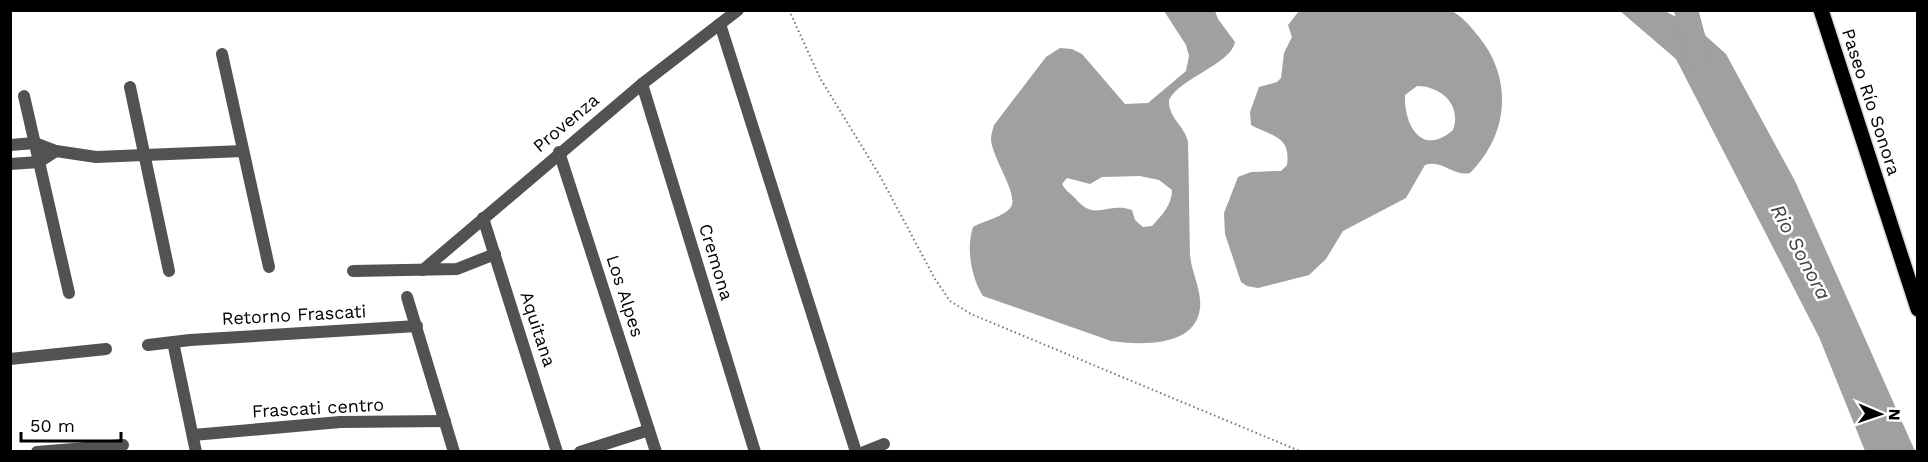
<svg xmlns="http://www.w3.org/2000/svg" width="1928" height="462" font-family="'Work Sans',sans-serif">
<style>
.water{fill:#a0a0a0;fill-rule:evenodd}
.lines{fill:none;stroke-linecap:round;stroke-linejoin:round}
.river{stroke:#a0a0a0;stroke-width:24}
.primary-casing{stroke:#dbdbdb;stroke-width:18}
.path{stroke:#747474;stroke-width:2;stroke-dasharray:1.5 3;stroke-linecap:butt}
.minor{stroke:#525252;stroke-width:12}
.primary{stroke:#000;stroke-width:15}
.labels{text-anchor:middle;stroke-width:5;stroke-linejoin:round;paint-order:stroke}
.street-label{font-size:18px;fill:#000;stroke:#fff}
.water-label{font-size:20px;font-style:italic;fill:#414141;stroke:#fff}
</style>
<rect width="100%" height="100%" fill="#fff"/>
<g class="water">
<path d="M 1164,11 L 1215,11 L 1218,19 L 1235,42 C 1231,64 1180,78 1169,100 C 1168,118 1185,126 1188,142 C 1189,179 1189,217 1190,254 C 1191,272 1202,290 1200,308 C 1196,348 1139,345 1111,341 L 983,296 C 971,277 966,248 973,227 C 983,221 1004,217 1011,207 C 1019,194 991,156 991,139 C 991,134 993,129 994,125 L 1046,57 L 1060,48 L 1072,49 L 1082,54 L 1125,104 L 1148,103 L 1186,71 L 1189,56 L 1186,45 ZM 1140,176 L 1159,180 L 1172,190 C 1172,205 1162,215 1152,226 L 1143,227 L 1135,220 L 1132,210 C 1107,201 1095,223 1075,198 C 1070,193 1065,190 1062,184 L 1067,178 L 1090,184 L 1102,177 Z"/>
<path d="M 1299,11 L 1452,11 C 1464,18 1470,26 1479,37 C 1513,79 1509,134 1470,173 C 1454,177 1442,159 1425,165 L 1406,198 L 1343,231 L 1326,259 L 1309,275 L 1258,288 L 1247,286 L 1241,282 L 1225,234 L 1224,213 L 1238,177 L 1251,172 L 1281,171 L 1287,165 C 1291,136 1273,137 1251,125 L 1250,112 L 1259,87 L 1277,82 L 1281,78 L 1284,53 L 1292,37 L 1288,25 ZM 1417,86 C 1441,86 1462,105 1453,130 C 1422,157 1404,126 1405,95 Z"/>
<polygon points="1620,11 1665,11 1698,29 1726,54 1795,181 1915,451 1865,451 1819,337 1676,59"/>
</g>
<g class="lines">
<polyline class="river" points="1686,10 1698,55"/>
<g class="primary-casing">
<polyline id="primary" points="1821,10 1918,309"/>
</g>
<polyline class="path" points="789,10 820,78 880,176 935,279 950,301 971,314 1302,452"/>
<g class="minor">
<polyline points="720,24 856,452"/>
<polyline points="222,54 269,267"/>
<polyline points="642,84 755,452"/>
<polyline points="130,87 169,271"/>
<polyline points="24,96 69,293"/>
<polyline points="10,145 35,143 56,151 39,162 10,164"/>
<polyline points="56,151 96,157 243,151"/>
<polyline points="559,152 656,452"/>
<polyline points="483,218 557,452"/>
<polyline points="423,270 642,84 738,10"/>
<polyline points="353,271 457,269 495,254"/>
<polyline points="407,297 454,452"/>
<polyline points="173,342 196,452"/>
<polyline points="148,345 190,340 417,326"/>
<polyline points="10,359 106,349"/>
<polyline points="193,435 340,422 445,421"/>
<polyline points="37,452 123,445"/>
<polyline points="580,452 649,430"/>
<polyline points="864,452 884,444"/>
</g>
<use href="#primary" class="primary"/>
</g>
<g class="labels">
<g class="street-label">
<text transform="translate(1871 102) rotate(72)" y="6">Paseo Río Sonora</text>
<text transform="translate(566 123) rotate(-40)" y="6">Provenza</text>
<text transform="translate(716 262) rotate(73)" y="6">Cremona</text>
<text transform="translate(625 296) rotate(72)" y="6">Los Alpes</text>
<text transform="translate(294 315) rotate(-3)" y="6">Retorno Frascati</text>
<text transform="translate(538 329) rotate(72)" y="6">Aquitana</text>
<text transform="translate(318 408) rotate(-3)" y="6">Frascati centro</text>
</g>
<g class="water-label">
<text transform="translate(1801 252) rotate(62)" y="7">Rio Sonora</text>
</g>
</g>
<rect width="1928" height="462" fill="none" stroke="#000000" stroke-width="24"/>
<g transform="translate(1880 414) rotate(92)" stroke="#ffffff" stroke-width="4.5" paint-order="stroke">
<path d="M0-4.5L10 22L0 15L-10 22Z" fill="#000000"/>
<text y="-9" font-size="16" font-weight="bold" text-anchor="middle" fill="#000000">N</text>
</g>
<path d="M21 432v9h100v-9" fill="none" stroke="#000000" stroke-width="3"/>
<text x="30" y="432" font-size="18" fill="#000000" stroke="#ffffff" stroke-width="4.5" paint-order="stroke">50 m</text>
</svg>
